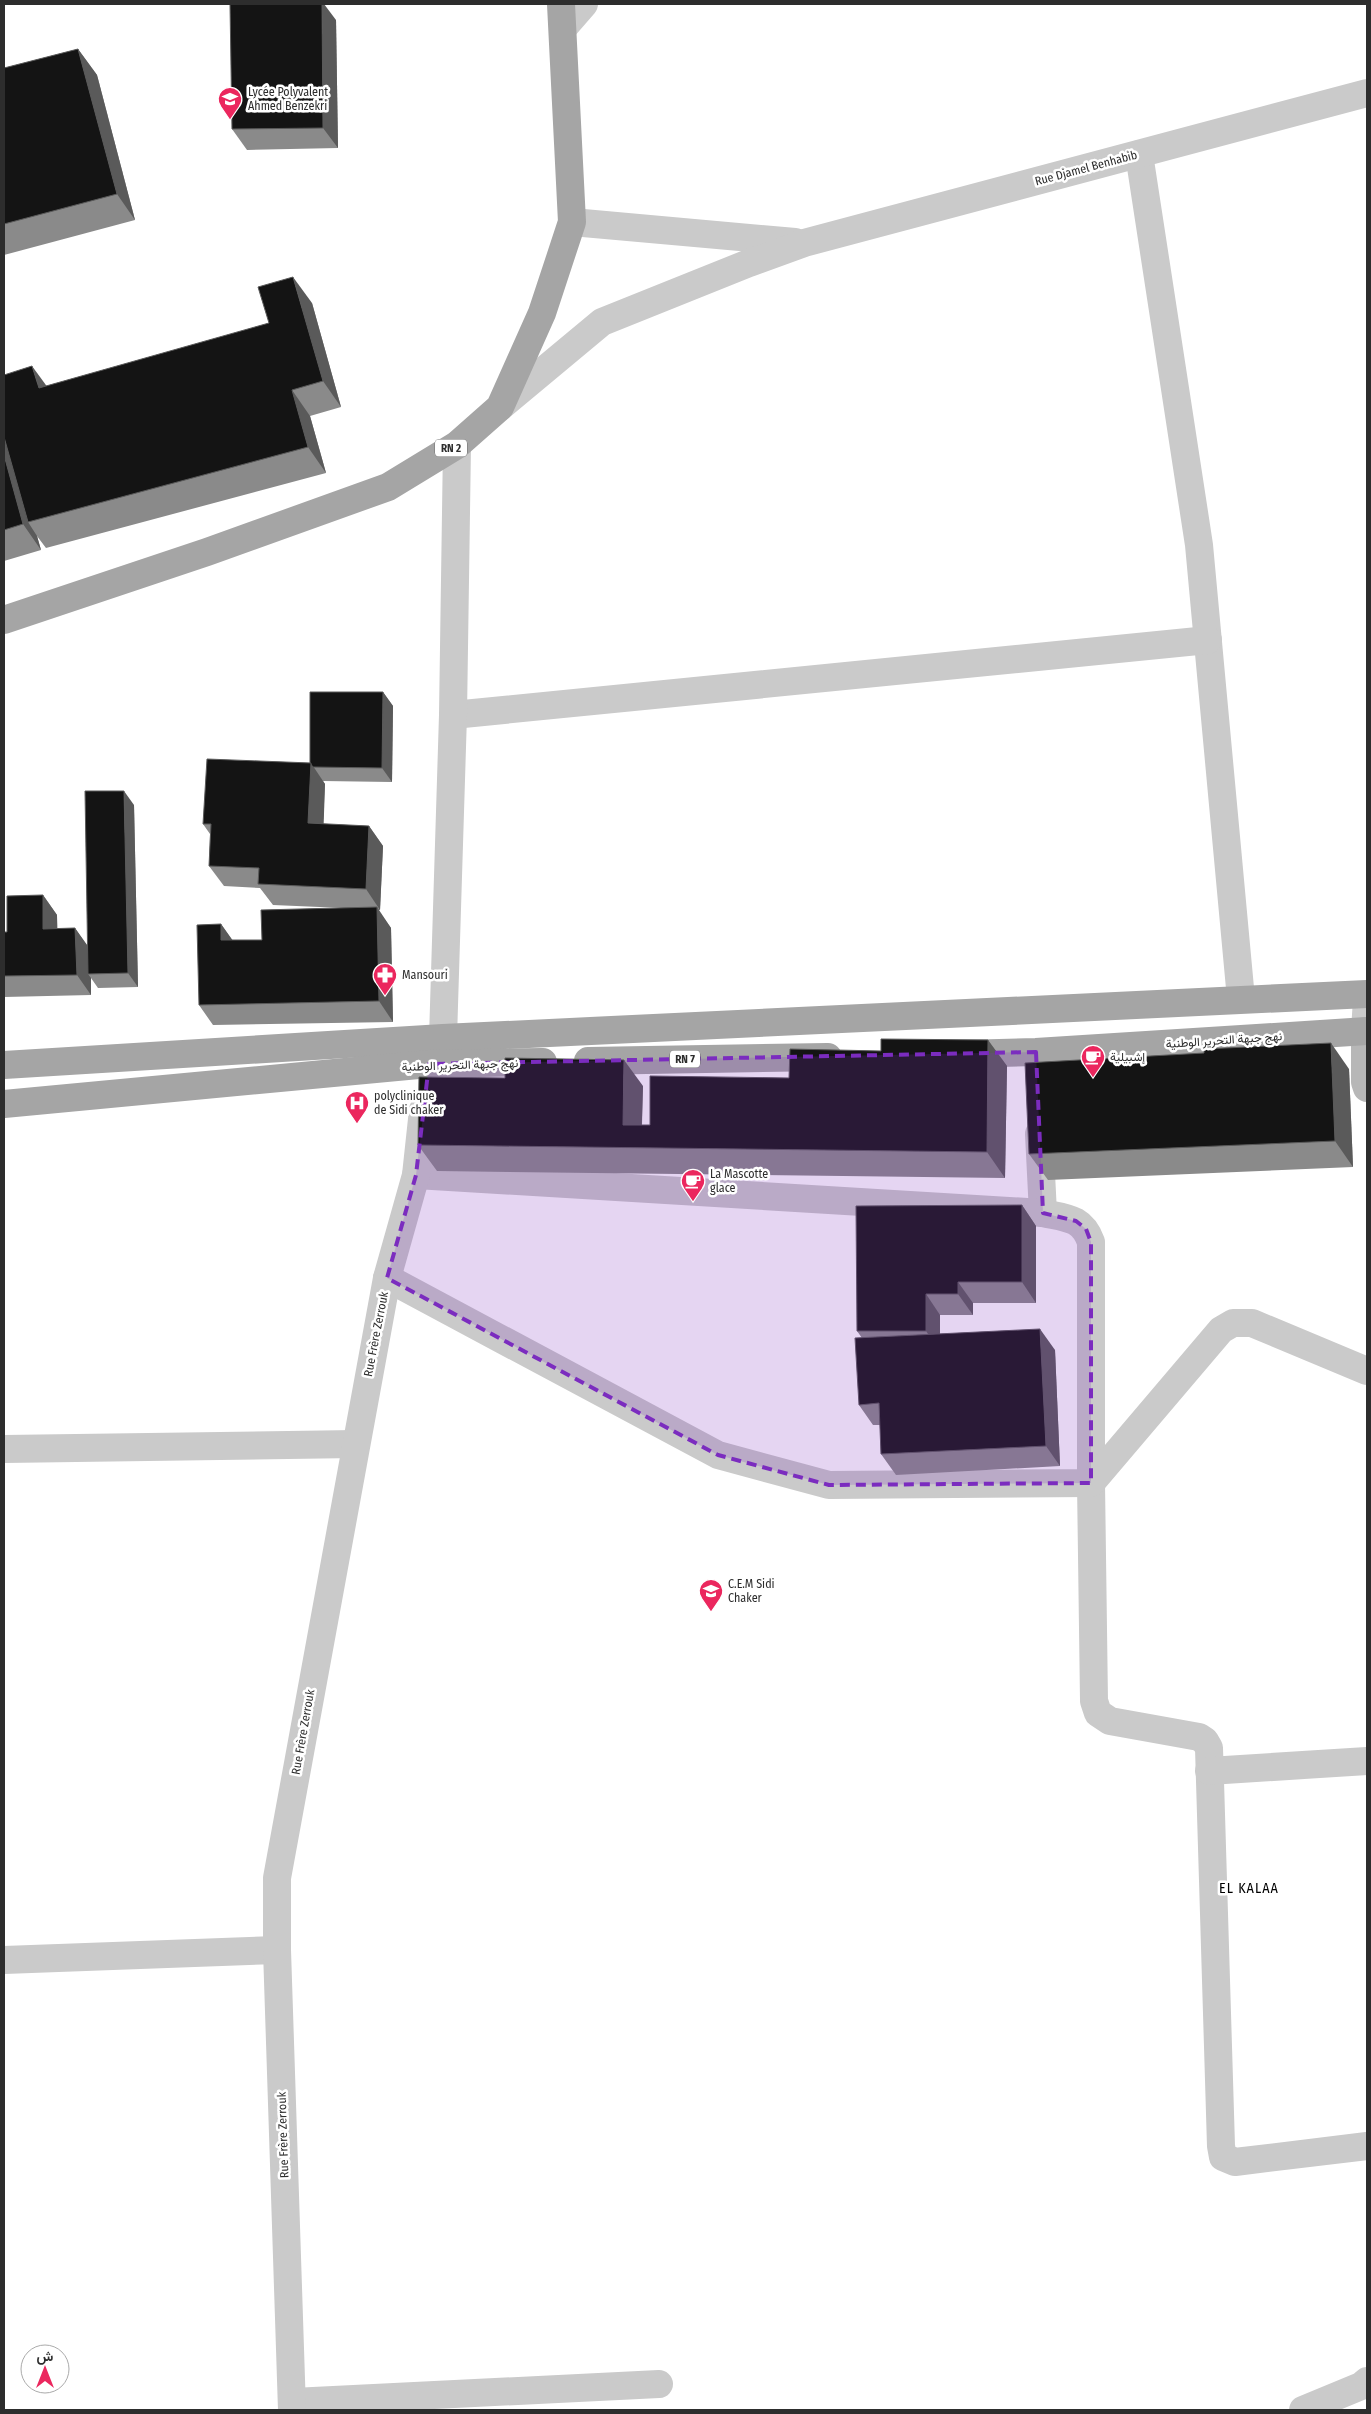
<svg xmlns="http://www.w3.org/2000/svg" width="1371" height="2414" font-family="'Fira Sans Condensed',Vazirmatn,sans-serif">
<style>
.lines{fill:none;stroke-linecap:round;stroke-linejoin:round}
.street{stroke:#cacaca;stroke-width:28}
.secondary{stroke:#b7b7b7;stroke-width:28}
.primary{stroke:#a5a5a5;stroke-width:28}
.wall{fill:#8a8a8a}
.shaded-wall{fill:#5a5a5a}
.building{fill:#141414;stroke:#5a5a5a}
.marked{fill:#7b2cbf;fill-opacity:0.2;stroke:#7b2cbf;stroke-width:4;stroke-dasharray:10 6;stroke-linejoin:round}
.labels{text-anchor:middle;stroke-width:5;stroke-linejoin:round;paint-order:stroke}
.shield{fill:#fff;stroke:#6c6c6c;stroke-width:1}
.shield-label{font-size:11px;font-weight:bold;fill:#2d2d2d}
.poi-label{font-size:12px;fill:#2d2d2d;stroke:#fff;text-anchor:start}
.street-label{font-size:12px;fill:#2d2d2d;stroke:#fff}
.neighbourhood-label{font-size:14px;letter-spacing:1px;fill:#000;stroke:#fff}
</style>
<rect width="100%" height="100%" fill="#fff"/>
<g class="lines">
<g class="street">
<polyline points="564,27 584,4"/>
<polyline points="1139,154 1199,545 1241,999"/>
<polyline points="572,222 795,242"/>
<polyline points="500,407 602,322 749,263 804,243 1367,93"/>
<polyline points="453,715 1208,640"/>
<polyline points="1365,1031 1367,999"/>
<polyline points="432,1058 443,1038 453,715 457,445"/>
<polyline points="1039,1134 1043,1213"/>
<path d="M 416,1175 L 1043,1213 C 1066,1218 1082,1217 1091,1242 L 1091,1483 L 1094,1701 L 1098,1713 L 1110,1721 L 1199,1737 L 1205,1741 L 1209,1748 L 1221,2146 L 1223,2157 L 1235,2162 L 1367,2146"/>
<polyline points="387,1278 718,1455 829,1485 1091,1483 1221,1330 1233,1323 1252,1323 1367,1371"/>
<polyline points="4,1449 356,1444"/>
<polyline points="1209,1771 1367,1761"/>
<polyline points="4,1960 277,1950"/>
<polyline points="293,2402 659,2384"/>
<polyline points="292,2410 277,1950 277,1878 387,1278 416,1175 423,1110"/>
<polyline points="1303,2410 1361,2386 1367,2381"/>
</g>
<polyline class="secondary" points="1365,1031 1365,1082 1367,1088"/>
<g class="primary">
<polyline points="4,620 207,552 388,487 457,445 500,407 542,313 572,222 561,4"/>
<polyline points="961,1054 1036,1052 1367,1031"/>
<polyline points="588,1061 828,1057"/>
<polyline points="4,1065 443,1038 1367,994"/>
<polyline points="4,1104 429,1064 543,1062"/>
</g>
</g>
<g class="wall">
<polygon points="336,20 338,148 247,150 232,129"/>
<polygon points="78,49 97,75 135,220 4,255 4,68"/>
<polygon points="312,303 341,407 310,416 326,473 46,548 37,536 41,550 4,561 4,375 46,386 269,323"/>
<polygon points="383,692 393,706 392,782 323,781 325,784 323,824 369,826 383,846 380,910 378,910 391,928 393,1022 213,1025 199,1005 221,924 232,940 262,940 343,908 273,905 260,888 224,886 209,866 210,834 203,824 310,763"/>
<polygon points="134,805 138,987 98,988 91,978 91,995 4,997 4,932 7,932 43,895 57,915 57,929 75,928 87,946"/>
<polygon points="988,1040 1007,1066 1005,1178 437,1171 418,1145 643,1086 642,1125 650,1125 789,1078 881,1051"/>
<polygon points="1349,1069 1353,1167 1048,1180 1029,1154"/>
<polygon points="1022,1205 1036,1226 1036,1303 973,1303 973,1315 940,1315 940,1334 1055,1350 1060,1466 896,1475 881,1454 880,1425 873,1425 859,1405 862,1338 857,1331"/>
</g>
<g class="shaded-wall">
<polygon points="322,4 324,4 336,20 338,148 323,128"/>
<polygon points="78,49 97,75 135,220 117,194"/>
<polygon points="293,277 312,303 341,407 323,381"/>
<polygon points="32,366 51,392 39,388"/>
<polygon points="292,390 310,416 326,473 308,447"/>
<polygon points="4,426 28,522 37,536 41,550 23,524 4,455"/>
<polygon points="383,692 393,706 392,782 382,768"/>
<polygon points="311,763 325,784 323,843 308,823"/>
<polygon points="124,791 134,805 138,987 128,973"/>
<polygon points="369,826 383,846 380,910 366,889"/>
<polygon points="43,895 57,915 58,950 43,929"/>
<polygon points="377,907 391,928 393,1022 379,1001"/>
<polygon points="221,924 236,945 221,940"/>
<polygon points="75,928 90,949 88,974 91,978 91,995 77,975"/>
<polygon points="988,1040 1007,1066 1005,1178 987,1152"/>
<polygon points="1331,1043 1349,1069 1353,1167 1335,1141"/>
<polygon points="624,1060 643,1086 641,1148 623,1125"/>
<polygon points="1022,1205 1036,1226 1036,1303 1022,1282"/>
<polygon points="958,1282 973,1303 973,1315 958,1294"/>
<polygon points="926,1294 940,1315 940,1351 926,1331"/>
<polygon points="1040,1329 1055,1350 1060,1466 1046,1446"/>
</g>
<g class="building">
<polygon points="230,4 322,4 323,128 232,129"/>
<polygon points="78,49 117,194 4,224 4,68"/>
<polygon points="293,277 323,381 292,390 308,447 28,522 4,437 4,375 32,366 39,388 269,323 258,287"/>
<polygon points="4,455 23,524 4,530"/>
<polygon points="310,692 383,692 382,768 313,767 310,763"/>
<polygon points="207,759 311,763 308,823 369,826 366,889 258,884 259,868 209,866 211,824 203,824"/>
<polygon points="85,791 124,791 128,973 88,974"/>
<polygon points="43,895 43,929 75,928 77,975 4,976 4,932 7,932 7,896"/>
<polygon points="377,907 379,1001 199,1005 197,925 221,924 221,940 262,940 261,910"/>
<polygon points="881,1039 988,1040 987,1152 418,1145 419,1077 505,1078 505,1058 624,1060 623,1125 650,1125 650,1076 789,1078 790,1049 881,1051"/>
<polygon points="1331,1043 1335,1141 1029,1154 1025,1063 1204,1053 1204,1049"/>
<polygon points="1022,1205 1022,1282 958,1282 958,1294 926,1294 926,1331 857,1331 856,1206"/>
<polygon points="1040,1329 1046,1446 881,1454 879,1403 859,1405 855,1338"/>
</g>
<path class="marked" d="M 1036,1052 L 1043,1213 L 1076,1221 L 1086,1229 L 1091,1242 L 1091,1483 L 829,1485 L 718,1455 L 387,1278 L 416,1175 L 429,1064 Z"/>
<defs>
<g id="school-pin" transform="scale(1.25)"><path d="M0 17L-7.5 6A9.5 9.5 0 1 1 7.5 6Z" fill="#eb275e" stroke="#fff"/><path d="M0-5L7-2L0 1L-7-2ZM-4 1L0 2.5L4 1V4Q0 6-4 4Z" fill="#fff"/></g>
<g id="pharmacy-pin" transform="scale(1.25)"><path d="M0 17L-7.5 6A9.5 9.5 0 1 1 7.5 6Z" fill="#eb275e" stroke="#fff"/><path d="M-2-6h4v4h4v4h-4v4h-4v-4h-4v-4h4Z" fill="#fff"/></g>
<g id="cafe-pin" transform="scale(1.25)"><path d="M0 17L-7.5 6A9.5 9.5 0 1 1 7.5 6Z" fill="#eb275e" stroke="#fff"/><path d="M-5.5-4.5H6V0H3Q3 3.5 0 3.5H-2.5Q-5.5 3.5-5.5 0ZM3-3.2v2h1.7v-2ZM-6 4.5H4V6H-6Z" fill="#fff"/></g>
<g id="hospital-pin" transform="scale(1.25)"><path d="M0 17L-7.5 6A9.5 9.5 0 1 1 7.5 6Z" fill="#eb275e" stroke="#fff"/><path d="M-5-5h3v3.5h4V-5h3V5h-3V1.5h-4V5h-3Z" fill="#fff"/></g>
</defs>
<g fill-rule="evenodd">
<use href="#school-pin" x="230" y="99"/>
<use href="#pharmacy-pin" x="385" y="975"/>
<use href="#cafe-pin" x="1093" y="1057"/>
<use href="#hospital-pin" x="357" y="1103"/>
<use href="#cafe-pin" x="693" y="1181"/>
<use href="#school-pin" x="711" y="1591"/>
</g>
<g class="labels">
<g class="shield">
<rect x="435" y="439.5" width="32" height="17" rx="4"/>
<rect x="670" y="1050.5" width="30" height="17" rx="4"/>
</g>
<g class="shield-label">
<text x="451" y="452">RN 2</text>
<text x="685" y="1063">RN 7</text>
</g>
<g class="poi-label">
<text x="248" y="96">Lycée Polyvalent<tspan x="248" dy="14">Ahmed Benzekri</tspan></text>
<text x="402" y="979">Mansouri</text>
<text x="1110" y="1061">إشبيلية</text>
<text x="374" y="1100">polyclinique<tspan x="374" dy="14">de Sidi chaker</tspan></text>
<text x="710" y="1178">La Mascotte<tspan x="710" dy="14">glace</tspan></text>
<text x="728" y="1588">C.E.M Sidi<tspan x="728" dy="14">Chaker</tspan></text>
</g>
<g class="street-label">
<text transform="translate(1086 168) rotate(-15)" y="4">Rue Djamel Benhabib</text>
<text transform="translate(1224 1040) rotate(-4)" y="4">نهج جبهة التحرير الوطنية</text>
<text transform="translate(460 1065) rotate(-2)" y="4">نهج جبهة التحرير الوطنية</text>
<text transform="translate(376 1334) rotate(-79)" y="4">Rue Frère Zerrouk</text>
<text transform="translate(303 1732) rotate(-80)" y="4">Rue Frère Zerrouk</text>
<text transform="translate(283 2135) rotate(-92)" y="4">Rue Frère Zerrouk</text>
</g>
<g class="neighbourhood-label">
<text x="1249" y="1893">EL KALAA</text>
</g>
</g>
<rect width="1371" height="2414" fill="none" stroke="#2d2d2d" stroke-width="10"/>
<g transform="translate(45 2369)"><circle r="24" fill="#ffffff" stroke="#ababab"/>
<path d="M0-4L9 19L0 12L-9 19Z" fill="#eb275e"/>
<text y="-8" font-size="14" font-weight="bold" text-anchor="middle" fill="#2d2d2d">ش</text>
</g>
</svg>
